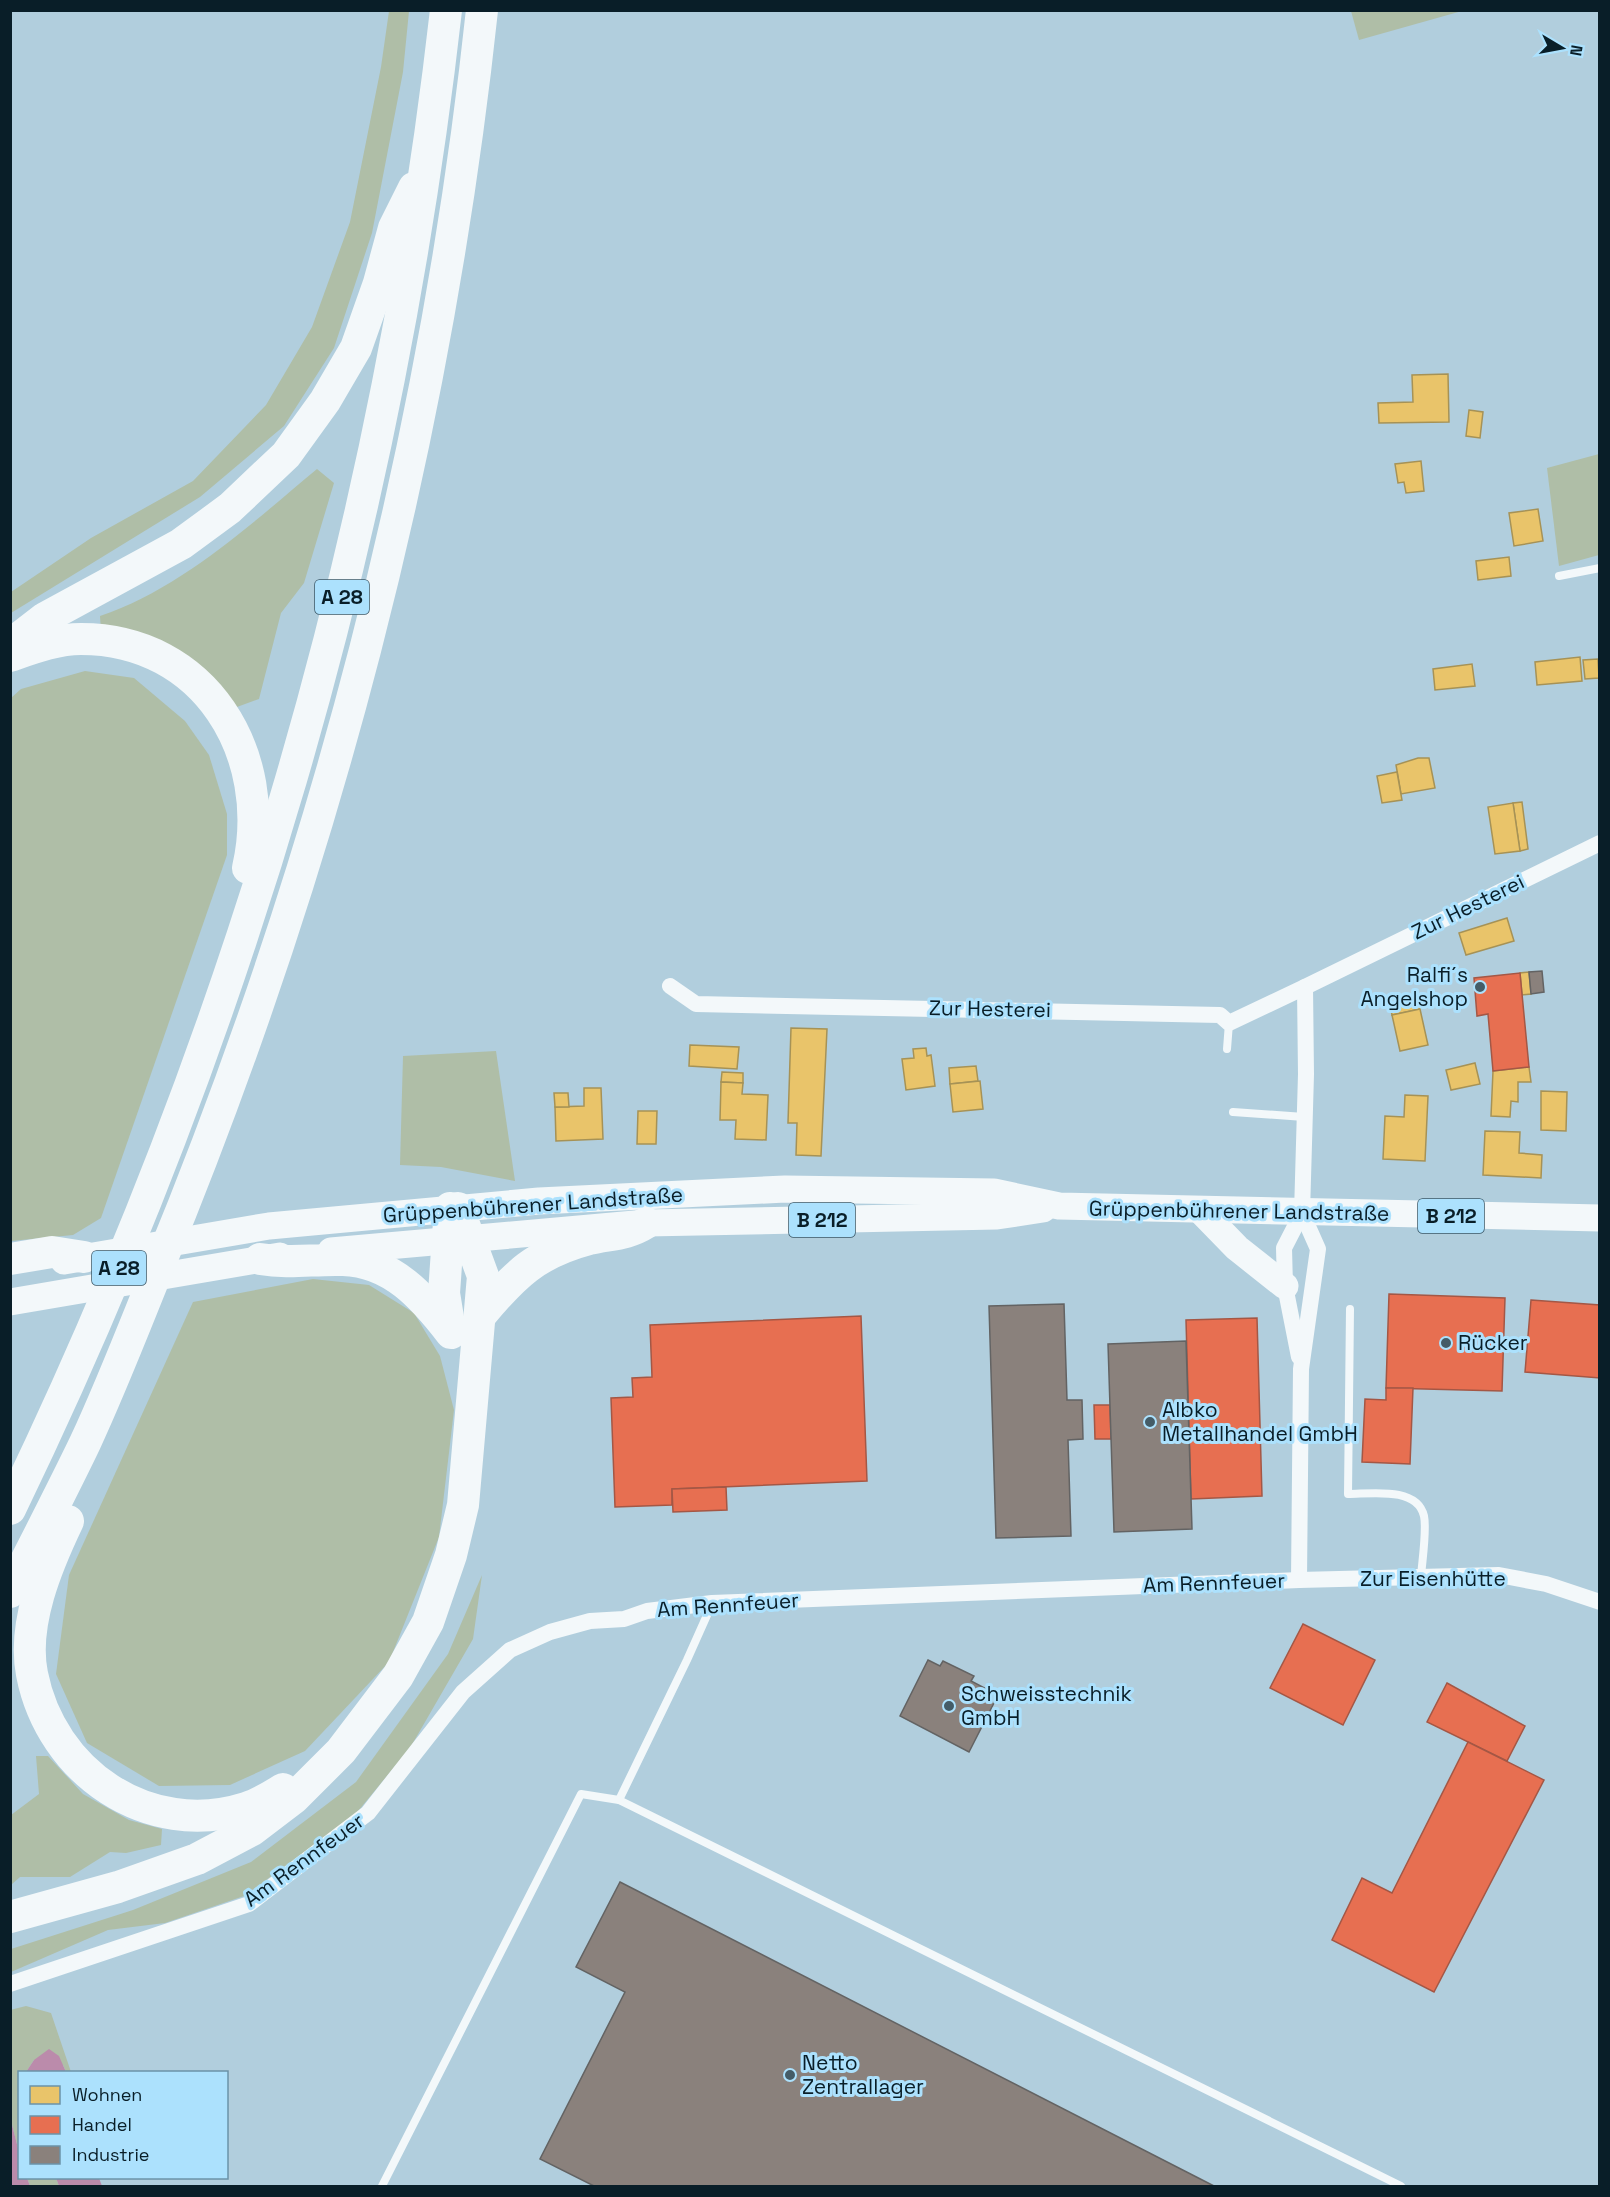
<svg xmlns="http://www.w3.org/2000/svg" width="1610" height="2197" font-family="'Space Grotesk',sans-serif">
<style>
.green{fill:#afbea7}
.water{fill:#bb8bab}
.homes{fill:#e9c46a;stroke:#a69256;stroke-width:1.5}
.shops{fill:#e76f51;stroke:#a45745;stroke-width:1.5}
.industry{fill:#8a817c;stroke:#636363;stroke-width:1.5}
.lines{fill:none;stroke-linecap:round;stroke-linejoin:round}
.lane{stroke:#f3f8fa;stroke-width:8}
.street{stroke:#f3f8fa;stroke-width:16}
.primary{stroke:#f3f8fa;stroke-width:27}
.highway{stroke:#f3f8fa;stroke-width:32}
.poi-dot{fill:#445c67;stroke:#ace1fd;stroke-width:2}
.labels{text-anchor:middle;stroke-width:6;stroke-linejoin:round;paint-order:stroke}
.shield{fill:#ace1fd;stroke:#3a5868;stroke-width:1.5}
.shield-label{font-size:20px;font-weight:bold;fill:#091e28}
.street-label{font-size:21px;fill:#091e28;stroke:#ace1fd}
.poi-label{font-size:21px;fill:#091e28;stroke:#ace1fd;text-anchor:start}
</style>
<rect width="100%" height="100%" fill="#b1cedd"/>
<g class="green">
<polygon points="389,11 409,11 403,72 372,233 334,348 284,426 200,497 11,613 11,592 91,538 193,481 266,405 312,327 350,222 381,67"/>
<polygon points="1351,11 1351,10 1462,11 1359,40"/>
<polygon points="1599,454 1599,555 1559,566 1547,468"/>
<path d="M 317,469 L 334,483 L 304,583 L 281,613 L 259,699 L 226,711 L 101,631 L 100,616 C 182,588 251,524 317,469 Z"/>
<polygon points="85,671 134,678 185,721 209,755 227,814 227,855 101,1218 73,1235 11,1241 11,698 21,689"/>
<polygon points="496,1051 515,1181 441,1167 400,1165 403,1056"/>
<polygon points="313,1279 369,1285 414,1313 440,1356 454,1410 439,1537 389,1662 305,1751 230,1785 159,1786 87,1743 56,1674 69,1575 193,1302"/>
<polygon points="482,1575 473,1639 410,1748 354,1816 244,1896 165,1923 108,1930 11,1972 11,1949 133,1910 251,1862 356,1782 448,1654"/>
<polygon points="36,1756 48,1756 83,1794 129,1820 162,1829 161,1845 126,1853 110,1852 70,1877 20,1877 11,1885 11,1815 39,1794"/>
<polygon points="26,2006 51,2013 71,2072 66,2072 63,2065 34,2060 26,2072 20,2072 19,2152 11,2121 10,2010"/>
<polygon points="27,2178 56,2178 59,2186 30,2186"/>
</g>
<g class="water">
<polygon points="49,2049 59,2056 66,2072 26,2072 34,2060"/>
<polygon points="11,2121 19,2152 20,2178 27,2178 30,2186 11,2186"/>
<polygon points="56,2178 99,2178 102,2186 59,2186"/>
</g>
<g class="homes">
<polygon points="1448,374 1449,422 1379,423 1378,403 1413,402 1412,375"/>
<polygon points="1469,410 1483,412 1480,438 1466,436"/>
<polygon points="1421,461 1424,491 1406,493 1404,482 1398,483 1395,464"/>
<polygon points="1538,509 1543,541 1514,546 1509,513"/>
<polygon points="1509,557 1511,576 1478,580 1476,561"/>
<polygon points="1580,657 1582,681 1537,685 1535,662"/>
<polygon points="1598,659 1599,678 1585,679 1583,660"/>
<polygon points="1472,664 1475,686 1435,690 1433,669"/>
<polygon points="1418,758 1429,758 1435,788 1401,794 1396,765"/>
<polygon points="1397,772 1402,800 1382,803 1377,776"/>
<polygon points="1522,802 1528,849 1520,851 1513,803"/>
<polygon points="1513,803 1520,851 1495,854 1488,807"/>
<polygon points="1507,918 1514,941 1466,955 1459,933"/>
<polygon points="1529,972 1531,994 1522,995 1520,973"/>
<polygon points="1418,998 1420,1009 1392,1015 1390,1004"/>
<polygon points="1420,1009 1428,1045 1400,1051 1392,1015"/>
<polygon points="791,1028 827,1029 821,1156 796,1155 797,1123 788,1123"/>
<polygon points="690,1045 739,1047 737,1069 689,1066"/>
<polygon points="926,1048 927,1056 931,1055 935,1086 906,1090 902,1059 914,1058 913,1049"/>
<polygon points="1475,1063 1480,1084 1451,1090 1446,1070"/>
<polygon points="976,1066 978,1081 950,1084 949,1068"/>
<polygon points="1529,1067 1531,1082 1518,1082 1518,1102 1511,1101 1510,1117 1491,1116 1493,1071"/>
<polygon points="722,1072 743,1073 743,1083 721,1082"/>
<polygon points="980,1081 983,1109 953,1112 950,1084"/>
<polygon points="721,1082 743,1083 742,1094 768,1095 766,1140 735,1139 736,1120 720,1120"/>
<polygon points="584,1088 601,1088 603,1139 556,1141 555,1107 584,1106"/>
<polygon points="1541,1091 1567,1092 1566,1131 1541,1130"/>
<polygon points="554,1093 568,1093 569,1107 555,1107"/>
<polygon points="1405,1095 1428,1096 1425,1161 1383,1159 1385,1116 1404,1117"/>
<polygon points="638,1111 657,1111 656,1144 637,1144"/>
<polygon points="1485,1131 1520,1132 1519,1153 1542,1155 1541,1178 1483,1175"/>
</g>
<g class="shops">
<polygon points="1520,973 1529,1067 1493,1071 1488,1014 1477,1016 1474,978"/>
<polygon points="1389,1294 1505,1298 1502,1391 1386,1388"/>
<polygon points="1531,1300 1600,1305 1600,1378 1525,1372"/>
<polygon points="861,1316 867,1481 672,1489 672,1505 615,1507 611,1398 633,1397 632,1378 652,1377 650,1325"/>
<polygon points="1257,1318 1262,1496 1191,1499 1186,1320"/>
<polygon points="1386,1388 1413,1388 1410,1464 1362,1462 1365,1399 1386,1400"/>
<polygon points="1094,1405 1110,1405 1111,1439 1095,1439"/>
<polygon points="726,1487 727,1510 673,1512 672,1489"/>
<polygon points="1303,1624 1375,1660 1343,1725 1270,1688"/>
<polygon points="1447,1683 1525,1726 1507,1761 1427,1722"/>
<polygon points="1468,1742 1544,1780 1434,1992 1332,1940 1362,1878 1392,1893"/>
</g>
<g class="industry">
<polygon points="1542,971 1544,992 1531,994 1529,972"/>
<polygon points="1064,1304 1067,1400 1082,1400 1083,1439 1068,1440 1071,1536 996,1538 989,1306"/>
<polygon points="1186,1341 1192,1529 1114,1532 1108,1344"/>
<polygon points="928,1660 940,1666 943,1661 974,1676 971,1681 998,1695 969,1752 900,1716"/>
<polygon points="620,1882 1214,2186 594,2186 540,2159 625,1992 576,1967"/>
</g>
<g class="lines">
<g class="lane">
<polyline points="1559,576 1600,568"/>
<polyline points="1227,1049 1229,1023"/>
<polyline points="1233,1112 1304,1117"/>
<path d="M 1350,1309 L 1348,1494 C 1370,1494 1417,1486 1424,1516 C 1427,1531 1422,1561 1421,1577"/>
<polyline points="619,1800 687,1660 712,1604"/>
<polyline points="382,2186 581,1794 619,1800 1401,2186"/>
</g>
<g class="street">
<polyline points="670,986 696,1004 1220,1015 1229,1023 1305,987"/>
<polyline points="1299,1357 1285,1286 1284,1248 1302,1213"/>
<polyline points="1299,1580 1301,1369 1318,1249 1302,1213 1306,1074 1305,987 1600,843"/>
<polyline points="10,1984 249,1904 368,1813 463,1692 510,1650 550,1632 590,1621 624,1619 647,1611 712,1603 1299,1580 1499,1575 1546,1584 1600,1602"/>
</g>
<g class="primary">
<polyline points="1200,1210 1237,1248 1285,1286"/>
<polyline points="331,1251 646,1223 997,1216 1043,1209"/>
<polyline points="64,1261 269,1226 539,1201 785,1189 994,1192 1059,1206 1600,1218"/>
<polyline points="10,1302 280,1256"/>
</g>
<g class="highway">
<polyline points="10,645 45,618 181,544 230,508 286,455 325,401 356,348 379,283 394,228 414,188"/>
<path d="M 10,656 C 33,648 57,639 81,639 C 205,639 274,754 248,868"/>
<polyline points="10,1259 52,1252 84,1257"/>
<path d="M 260,1259 C 291,1264 312,1259 343,1260 C 392,1261 424,1298 451,1333"/>
<path d="M 480,1316 C 514,1275 536,1253 589,1239 C 611,1234 627,1235 646,1223"/>
<polyline points="450,1330 444,1293 450,1208"/>
<path d="M 10,1509 C 238,1038 387,531 446,10"/>
<path d="M 68,1521 C 47,1565 22,1624 32,1674 C 51,1772 148,1839 246,1808 C 259,1804 272,1796 283,1789"/>
<path d="M 10,1592 C 35,1543 61,1493 85,1443 C 112,1385 135,1325 159,1266 C 324,866 436,441 482,10"/>
<polyline points="10,1917 118,1887 197,1859 252,1830 294,1798 341,1751 398,1676 428,1622 451,1555 463,1505 483,1276 458,1208"/>
</g>
</g>
<g class="poi-dot">
<circle cx="1480" cy="987" r="6"/>
<circle cx="1446" cy="1343" r="6"/>
<circle cx="1150" cy="1422" r="6"/>
<circle cx="949" cy="1706" r="6"/>
<circle cx="790" cy="2075" r="6"/>
</g>
<g class="labels">
<g class="shield">
<rect x="315" y="580" width="54" height="34" rx="4.5"/>
<rect x="1418" y="1199" width="66" height="34" rx="4.5"/>
<rect x="789" y="1203" width="66" height="34" rx="4.5"/>
<rect x="92" y="1251" width="54" height="34" rx="4.5"/>
</g>
<g class="shield-label">
<text x="342" y="604">A 28</text>
<text x="1451" y="1223">B 212</text>
<text x="822" y="1227">B 212</text>
<text x="119" y="1275">A 28</text>
</g>
<g class="street-label">
<text transform="translate(1468 907) rotate(-26)" y="7">Zur Hesterei</text>
<text transform="translate(990 1009) rotate(1)" y="7">Zur Hesterei</text>
<text transform="translate(533 1205) rotate(-4)" y="7">Grüppenbührener Landstraße</text>
<text transform="translate(1239 1211) rotate(1)" y="7">Grüppenbührener Landstraße</text>
<text x="1433" y="1586">Zur Eisenhütte</text>
<text transform="translate(1214 1583) rotate(-2)" y="7">Am Rennfeuer</text>
<text transform="translate(728 1605) rotate(-4)" y="7">Am Rennfeuer</text>
<text transform="translate(304 1860) rotate(-36)" y="7">Am Rennfeuer</text>
</g>
<g class="poi-label">
<text x="1468" y="982" text-anchor="end">Ralfi´s<tspan x="1468" dy="24">Angelshop</tspan></text>
<text x="1458" y="1350">Rücker</text>
<text x="1162" y="1417">Albko<tspan x="1162" dy="24">Metallhandel GmbH</tspan></text>
<text x="961" y="1701">Schweisstechnik<tspan x="961" dy="24">GmbH</tspan></text>
<text x="802" y="2070">Netto<tspan x="802" dy="24">Zentrallager</tspan></text>
</g>
</g>
<rect width="1610" height="2197" fill="none" stroke="#091e28" stroke-width="24"/>
<rect x="18" y="2071" width="210" height="108" fill="#ace1fd" stroke="#6b93a8" stroke-width="1.5"/>
<rect x="30" y="2086" width="30" height="18" fill="#e9c46a" stroke="#6b93a8" stroke-width="1.5"/>
<text x="72" y="2101" font-size="18" fill="#091e28">Wohnen</text>
<rect x="30" y="2116" width="30" height="18" fill="#e76f51" stroke="#6b93a8" stroke-width="1.5"/>
<text x="72" y="2131" font-size="18" fill="#091e28">Handel</text>
<rect x="30" y="2146" width="30" height="18" fill="#8a817c" stroke="#6b93a8" stroke-width="1.5"/>
<text x="72" y="2161" font-size="18" fill="#091e28">Industrie</text>
<g transform="translate(1562 48) rotate(100)" stroke="#ace1fd" stroke-width="4.5" paint-order="stroke">
<path d="M0-4.5L10 22L0 15L-10 22Z" fill="#091e28"/>
<text y="-9" font-size="16" font-weight="bold" text-anchor="middle" fill="#091e28">N</text>
</g>
</svg>
